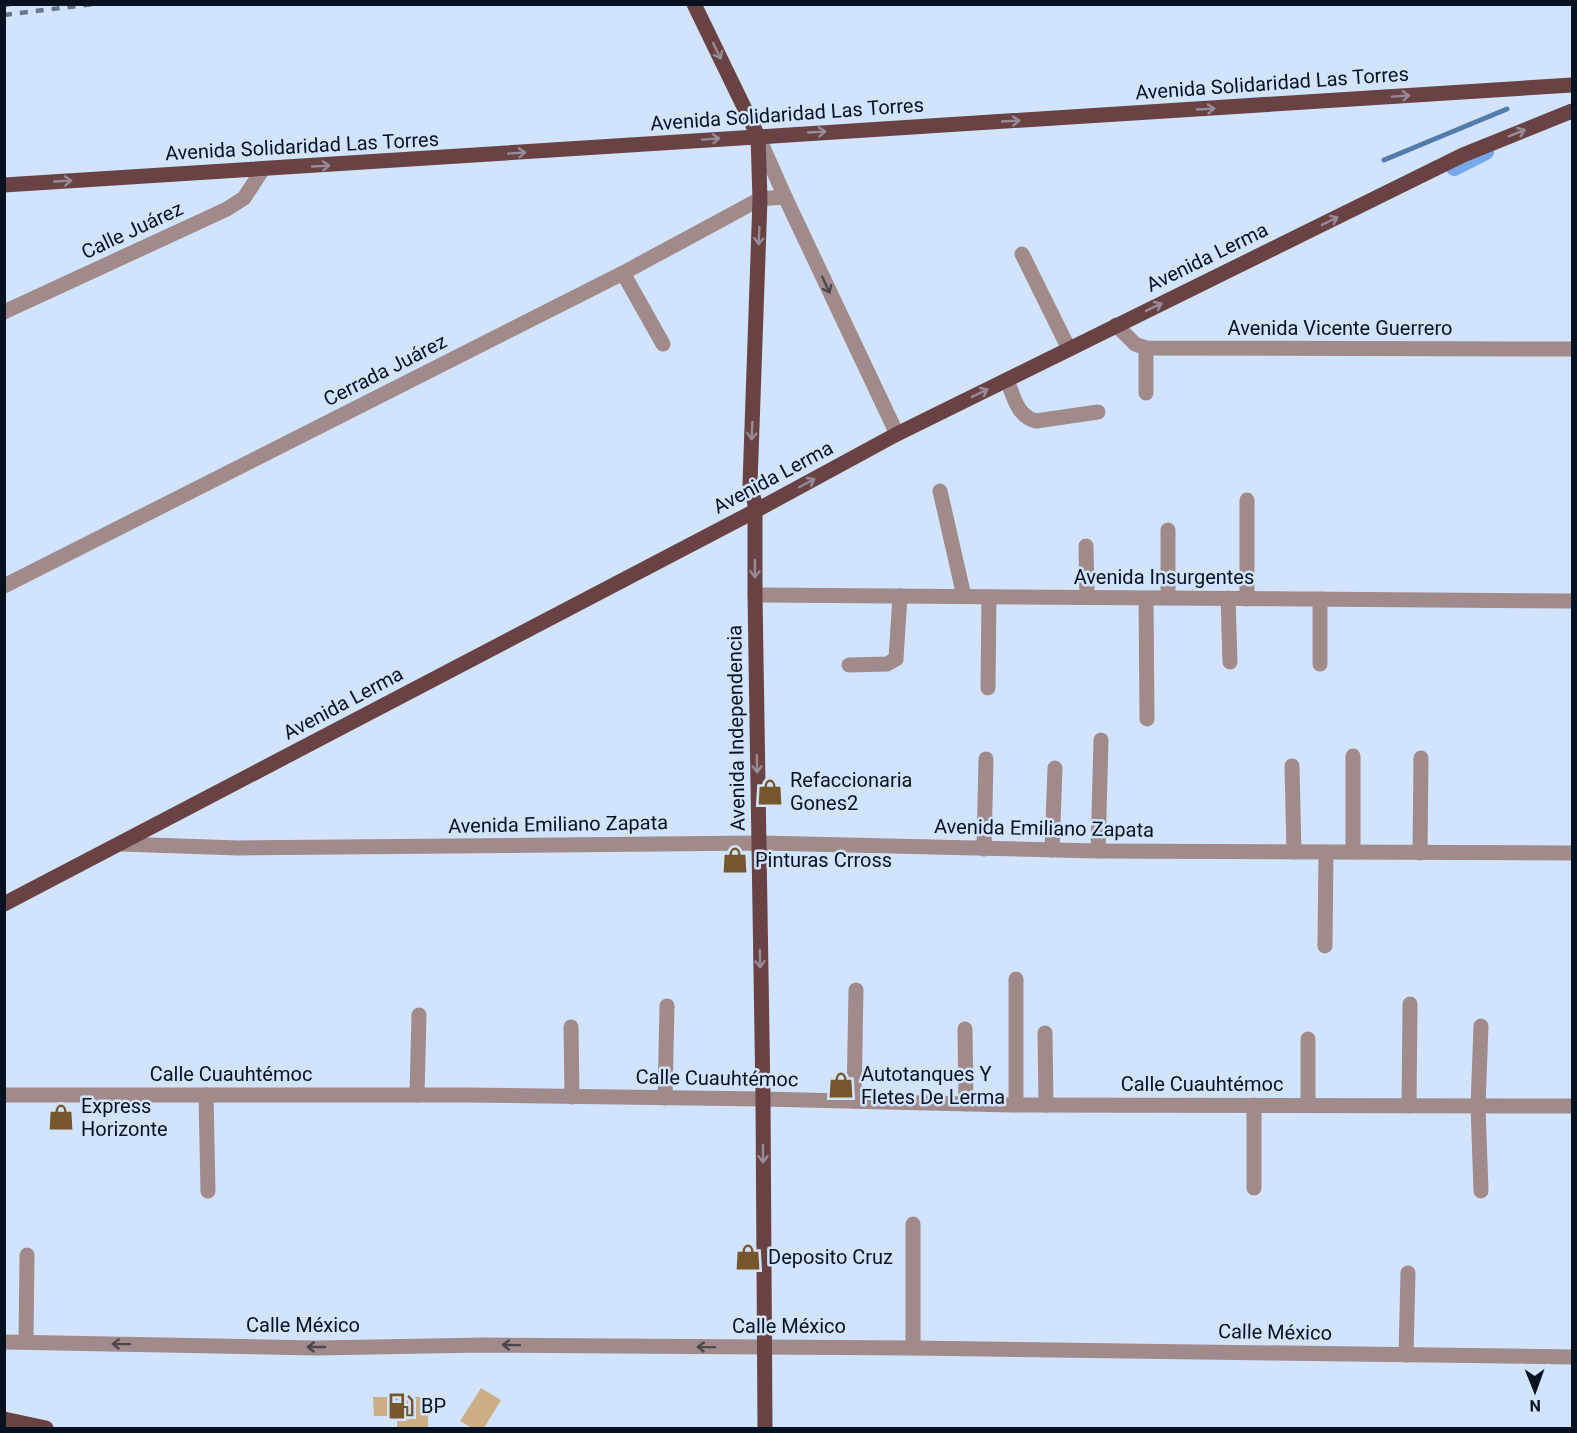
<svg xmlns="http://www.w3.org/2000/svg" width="1577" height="1433" font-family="Roboto,sans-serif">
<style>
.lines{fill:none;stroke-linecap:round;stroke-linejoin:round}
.stream{stroke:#557bac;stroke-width:5}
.canal{stroke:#77a8e9;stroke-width:16}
.building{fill:#ccae86}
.minor{stroke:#a18a8a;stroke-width:15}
.major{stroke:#694244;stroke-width:15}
.rail{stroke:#69778a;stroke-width:4.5;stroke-dasharray:8 8;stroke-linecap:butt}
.oneway{stroke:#988b97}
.oneway2{stroke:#4c474f}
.labels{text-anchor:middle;stroke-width:5;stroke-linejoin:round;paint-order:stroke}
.street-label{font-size:20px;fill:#07111f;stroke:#d2e4fd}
.poi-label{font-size:20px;fill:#07111f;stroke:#d2e4fd;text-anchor:start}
</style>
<rect width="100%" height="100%" fill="#d2e4fd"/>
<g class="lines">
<polyline class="stream" points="1384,160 1507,109"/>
<polyline class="canal" points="1454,168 1486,152"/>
</g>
<g class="building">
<polygon points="481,1388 501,1400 484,1428 472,1428 460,1421"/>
<polygon points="373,1397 428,1397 428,1428 397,1428 397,1416 374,1416"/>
</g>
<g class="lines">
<g class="minor">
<polyline points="758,136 785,197 897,434"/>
<polyline points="1022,254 1069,349"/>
<polyline points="623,273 663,344"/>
<polyline points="4,312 227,209 244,198 263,169"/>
<polyline points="1116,325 1135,344 1146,348 1572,349"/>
<polyline points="1146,348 1146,393"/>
<path d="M 1007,380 C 1014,397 1017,416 1036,421 L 1098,412"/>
<polyline points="940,491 964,596"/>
<polyline points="1086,546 1087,597"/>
<polyline points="4,586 623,273 760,199 785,197"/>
<polyline points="755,595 1572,601"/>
<polyline points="1146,598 1147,719"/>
<polyline points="1168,598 1168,530"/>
<polyline points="1228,598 1230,662"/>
<polyline points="1247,599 1247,500"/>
<polyline points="1320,599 1320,664"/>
<polyline points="849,665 887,664 896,659 900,596"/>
<polyline points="988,688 989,597"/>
<polyline points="1353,756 1353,852"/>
<polyline points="1292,766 1294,852"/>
<polyline points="120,844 239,848 758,843 1098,851 1572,853"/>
<polyline points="984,849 986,759"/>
<polyline points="1052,850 1055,768"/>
<polyline points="1098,851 1101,740"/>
<polyline points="1420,853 1421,758"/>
<polyline points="1325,946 1326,852"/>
<polyline points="571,1027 572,1097"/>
<polyline points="965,1029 966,1104"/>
<polyline points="1045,1033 1046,1105"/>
<polyline points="1308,1039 1308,1105"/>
<polyline points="4,1095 465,1095 763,1099 1010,1105 1572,1106"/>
<polyline points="206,1095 208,1191"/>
<polyline points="417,1095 419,1015"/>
<polyline points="665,1098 667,1006"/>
<polyline points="854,1101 856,990"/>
<polyline points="1016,1105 1016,979"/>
<polyline points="1409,1106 1410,1004"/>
<polyline points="1254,1188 1254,1105"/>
<polyline points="1481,1191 1478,1106 1481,1026"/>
<polyline points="913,1224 913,1348"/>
<polyline points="4,1342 316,1348 485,1345 913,1348 1572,1357"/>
<polyline points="26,1342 27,1255"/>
<polyline points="1406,1355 1408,1273"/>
</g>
<g class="major">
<polyline points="694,4 758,136 760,199 750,484 755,504 755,595 763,1099 765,1428"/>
<polyline points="4,185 1572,85"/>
<polyline points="4,904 755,511 897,434 1463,155 1572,111"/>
<polyline points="4,1419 46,1428"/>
</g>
<g class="rail">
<polyline points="4,5 10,4"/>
<polyline points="4,15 93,4"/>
</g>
</g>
<defs><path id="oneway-shaft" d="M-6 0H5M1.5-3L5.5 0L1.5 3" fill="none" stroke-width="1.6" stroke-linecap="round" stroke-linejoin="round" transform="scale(1.5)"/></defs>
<g class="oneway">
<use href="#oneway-shaft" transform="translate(717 51) rotate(64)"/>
<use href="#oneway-shaft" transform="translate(1401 96) rotate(-4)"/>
<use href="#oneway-shaft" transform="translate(1206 109) rotate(-3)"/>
<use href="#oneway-shaft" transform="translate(1011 121) rotate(-3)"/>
<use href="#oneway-shaft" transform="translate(817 132) rotate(-3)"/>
<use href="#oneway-shaft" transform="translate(1517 133) rotate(-22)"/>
<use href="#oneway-shaft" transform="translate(711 139) rotate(-4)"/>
<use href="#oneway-shaft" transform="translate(517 153) rotate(-4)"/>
<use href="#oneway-shaft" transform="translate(321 166) rotate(-3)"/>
<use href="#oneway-shaft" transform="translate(63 181) rotate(-3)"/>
<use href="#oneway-shaft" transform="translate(1330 221) rotate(-26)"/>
<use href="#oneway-shaft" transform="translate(759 236) rotate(92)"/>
<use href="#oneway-shaft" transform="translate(1154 307) rotate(-26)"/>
<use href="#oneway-shaft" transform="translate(980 393) rotate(-26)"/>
<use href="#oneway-shaft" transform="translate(752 431) rotate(92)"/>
<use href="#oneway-shaft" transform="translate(807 483) rotate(-28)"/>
<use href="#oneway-shaft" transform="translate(755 569) rotate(90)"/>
<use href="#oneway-shaft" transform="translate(757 764) rotate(89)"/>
<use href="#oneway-shaft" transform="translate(760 959) rotate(89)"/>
<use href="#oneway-shaft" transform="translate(763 1154) rotate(90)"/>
</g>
<g class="oneway2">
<use href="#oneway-shaft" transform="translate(826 285) rotate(65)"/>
<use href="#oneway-shaft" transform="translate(121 1344) rotate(-179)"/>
<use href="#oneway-shaft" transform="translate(511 1345) rotate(-179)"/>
<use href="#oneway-shaft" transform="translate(316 1347) rotate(-180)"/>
<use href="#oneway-shaft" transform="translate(706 1347) rotate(-179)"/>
</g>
<defs>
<g id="shop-bare" transform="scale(2.07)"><path d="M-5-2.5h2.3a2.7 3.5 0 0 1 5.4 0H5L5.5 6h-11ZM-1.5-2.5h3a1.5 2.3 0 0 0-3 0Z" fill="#75572b" stroke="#d2e4fd" stroke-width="2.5" paint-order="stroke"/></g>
<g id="fuel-bare" transform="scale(2.07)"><path d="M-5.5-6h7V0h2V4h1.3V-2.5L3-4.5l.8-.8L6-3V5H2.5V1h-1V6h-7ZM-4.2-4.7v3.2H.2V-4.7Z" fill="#75572b" stroke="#d2e4fd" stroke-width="2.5" paint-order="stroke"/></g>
</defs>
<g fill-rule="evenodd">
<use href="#shop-bare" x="770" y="792"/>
<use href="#shop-bare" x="735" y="860"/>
<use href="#shop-bare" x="841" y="1085"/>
<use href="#shop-bare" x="61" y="1117"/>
<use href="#shop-bare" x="748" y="1257"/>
<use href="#fuel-bare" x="401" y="1406"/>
</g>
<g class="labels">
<g class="street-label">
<text transform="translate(1272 83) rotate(-4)" y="7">Avenida Solidaridad Las Torres</text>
<text transform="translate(787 114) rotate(-4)" y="7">Avenida Solidaridad Las Torres</text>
<text transform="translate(302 146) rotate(-3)" y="7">Avenida Solidaridad Las Torres</text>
<text transform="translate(132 230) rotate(-25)" y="7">Calle Juárez</text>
<text transform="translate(1207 257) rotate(-26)" y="7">Avenida Lerma</text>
<text x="1340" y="335">Avenida Vicente Guerrero</text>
<text transform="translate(385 370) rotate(-27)" y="7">Cerrada Juárez</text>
<text transform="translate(773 477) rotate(-28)" y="7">Avenida Lerma</text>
<text x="1164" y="584">Avenida Insurgentes</text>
<text transform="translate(343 703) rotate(-28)" y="7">Avenida Lerma</text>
<text transform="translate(736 728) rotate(-91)" y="7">Avenida Independencia</text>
<text transform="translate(558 824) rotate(-1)" y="7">Avenida Emiliano Zapata</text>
<text transform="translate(1044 828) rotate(1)" y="7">Avenida Emiliano Zapata</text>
<text x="231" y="1081">Calle Cuauhtémoc</text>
<text transform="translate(717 1078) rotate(1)" y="7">Calle Cuauhtémoc</text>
<text x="1202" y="1091">Calle Cuauhtémoc</text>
<text x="303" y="1332">Calle México</text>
<text x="789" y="1333">Calle México</text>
<text transform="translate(1275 1332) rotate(1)" y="7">Calle México</text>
</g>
<g class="poi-label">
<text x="790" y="787">Refaccionaria<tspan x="790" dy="23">Gones2</tspan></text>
<text x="755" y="867">Pinturas Crross</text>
<text x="861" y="1081">Autotanques Y<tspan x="861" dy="23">Fletes De Lerma</tspan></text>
<text x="81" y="1113">Express<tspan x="81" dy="23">Horizonte</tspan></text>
<text x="768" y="1264">Deposito Cruz</text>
<text x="421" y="1413">BP</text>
</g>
</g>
<rect width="1577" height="1433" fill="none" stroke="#07111f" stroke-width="12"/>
<g transform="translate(1535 1391) rotate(179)" stroke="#d2e4fd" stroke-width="4.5" paint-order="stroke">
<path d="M0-4.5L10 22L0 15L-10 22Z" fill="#07111f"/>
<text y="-9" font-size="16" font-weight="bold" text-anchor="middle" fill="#07111f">N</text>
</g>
</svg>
